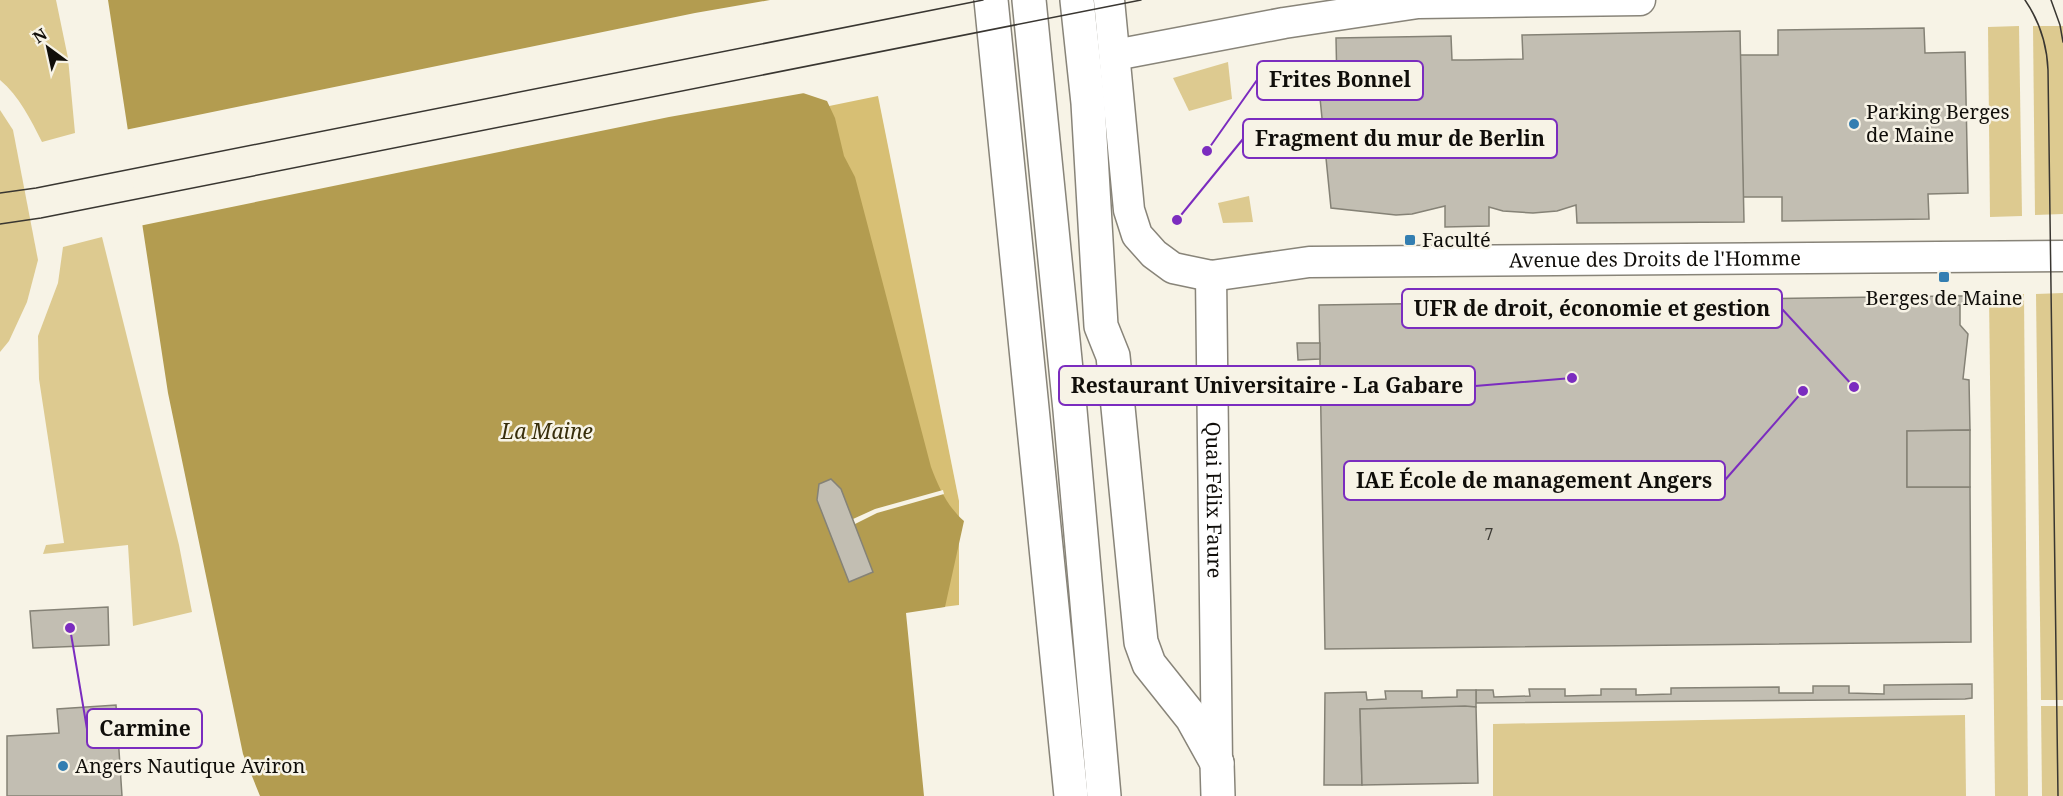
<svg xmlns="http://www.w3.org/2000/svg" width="2063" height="796" font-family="'Noto Serif',serif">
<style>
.green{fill:#ddca90}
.forest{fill:#d7bf74}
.water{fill:#b39c50}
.pier{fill:#f7f3e6}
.building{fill:#c2beb2;stroke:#858276;stroke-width:1.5}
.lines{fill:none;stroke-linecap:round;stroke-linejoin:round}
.street-casing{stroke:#888479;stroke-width:33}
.secondary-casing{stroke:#888479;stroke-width:36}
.highway-casing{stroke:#888479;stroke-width:36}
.street{stroke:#fff;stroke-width:30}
.secondary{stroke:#fff;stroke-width:33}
.highway{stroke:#fff;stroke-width:33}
.tram{stroke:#393631;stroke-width:1.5}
.poi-dot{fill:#337eb1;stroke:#f7f3e6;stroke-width:2}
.labels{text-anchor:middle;stroke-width:5;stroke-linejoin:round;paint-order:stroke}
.number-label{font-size:16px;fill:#3c3a34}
.poi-label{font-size:20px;fill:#100e0a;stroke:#f7f3e6;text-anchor:start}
.street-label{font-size:20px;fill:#100e0a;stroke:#f7f3e6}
.water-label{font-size:21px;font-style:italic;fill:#382e0c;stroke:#f7f3e6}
.leader{fill:none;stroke:#7b2cbf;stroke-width:2}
.callout-dot{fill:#7b2cbf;stroke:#f7f3e6;stroke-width:2}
.callout{fill:#f7f3e6;stroke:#7b2cbf;stroke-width:2}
.callout-label{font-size:21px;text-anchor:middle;font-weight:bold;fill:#100e0a}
</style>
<rect width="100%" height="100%" fill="#f7f3e6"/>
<g class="green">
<path d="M 0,0 L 56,0 L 68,58 L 75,133 L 42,142 C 31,120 19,96 0,80 Z"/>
<polygon points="2019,26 2022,216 1990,217 1988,27"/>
<polygon points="2033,26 2063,26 2063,214 2035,215"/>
<polygon points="1228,62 1232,99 1189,111 1173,78"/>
<polygon points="0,110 13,130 38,260 27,302 9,341 0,352"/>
<polygon points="1249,196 1253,222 1223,223 1218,203"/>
<polygon points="102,237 179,545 192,612 133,626 128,545 43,554 46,545 64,543 39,379 38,336 58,283 63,247"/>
<polygon points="2063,293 2063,700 2041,700 2036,294"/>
<polygon points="1989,294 2024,294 2028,796 1995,796"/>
<polygon points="2041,706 2063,706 2063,796 2042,796"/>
<polygon points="1965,715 1966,796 1493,796 1493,724"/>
</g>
<polygon class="forest" points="878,96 959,501 959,605 919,610 751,122"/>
<path class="water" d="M 108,0 L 791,0 L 803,93 L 827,101 L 835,118 L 844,156 L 855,177 L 931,467 C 939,488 947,506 964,521 L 945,607 L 906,613 L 924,796 L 260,796 L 243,754 L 168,393 Z"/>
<g class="pier">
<polygon points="770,0 794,0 804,86 805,90 810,92 669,117 139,226 125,130 695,13"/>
<polygon points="943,490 944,494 877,513 855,524 853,519 875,509"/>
</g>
<g class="building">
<polygon points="1924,28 1925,53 1965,52 1968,193 1928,194 1929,219 1782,221 1782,197 1743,197 1740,55 1778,55 1778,30"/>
<polygon points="1740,31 1744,222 1577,223 1576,205 1557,211 1533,213 1503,211 1489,207 1489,226 1445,227 1445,206 1412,214 1396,215 1331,208 1319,88 1337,87 1336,38 1451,36 1452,60 1467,60 1523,59 1522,35"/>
<polygon points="1950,296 1950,305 1960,305 1960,325 1968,334 1963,379 1969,380 1970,430 1907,431 1907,487 1970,487 1971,642 1325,649 1319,305"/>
<polygon points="1950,296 1969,296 1968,305 1950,305"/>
<polygon points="1297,343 1320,343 1320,359 1298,360"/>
<polygon points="1970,430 1970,487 1907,487 1907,431"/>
<polygon points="831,479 841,489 873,572 849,582 817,500 819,484"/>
<polygon points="108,607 109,645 33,648 30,611"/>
<polygon points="1972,684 1972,698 1965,699 1476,703 1476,690 1493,690 1494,697 1530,696 1529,689 1565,689 1565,696 1601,695 1601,689 1636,689 1636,695 1671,694 1671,688 1779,687 1779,693 1813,693 1813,686 1849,686 1849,693 1884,694 1884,685"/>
<polygon points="1457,690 1476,690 1476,707 1360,709 1362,785 1324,785 1325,693 1366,692 1367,700 1386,699 1385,691 1422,691 1422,698 1457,697"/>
<polygon points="116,705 122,796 7,796 7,736 59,733 57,709"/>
<polygon points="1465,706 1476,707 1478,783 1362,785 1360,709"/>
</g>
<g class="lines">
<g class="street-casing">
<g id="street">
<path id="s1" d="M 1109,0 L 1129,210 L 1137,235 L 1154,254 L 1173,268 L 1211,276 L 1309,262 L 2063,256"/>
<polyline points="1115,55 1284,23 1418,3 1640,0"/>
<path id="s2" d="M 1211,276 L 1217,763"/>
</g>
</g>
<g class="secondary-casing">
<polyline id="secondary" points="1217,763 1218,796"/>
</g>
<g class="highway-casing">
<g id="highway">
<polyline points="991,0 1071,796"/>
<polyline points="1029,0 1070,410 1104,796"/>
<polyline points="1077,0 1088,103 1101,326 1113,356 1141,642 1149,664 1192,718 1217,763"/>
</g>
</g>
<use href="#street" class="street"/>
<use href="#secondary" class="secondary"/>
<use href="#highway" class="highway"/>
<g class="tram">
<path d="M 2025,0 C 2040,22 2047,44 2048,70 L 2058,796"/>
<polyline points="2051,0 2060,25 2063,42"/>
<polyline points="0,193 36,188 983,0"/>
<polyline points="0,224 41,218 1141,0"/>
</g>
</g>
<g class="poi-dot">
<circle cx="1854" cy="124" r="6"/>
<rect x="1404" y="234" width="12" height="12" rx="3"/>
<rect x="1938" y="271" width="12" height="12" rx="3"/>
<circle cx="63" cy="766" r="6"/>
</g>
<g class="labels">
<g class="number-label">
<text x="1489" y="540">7</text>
</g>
<g class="poi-label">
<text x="1866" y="119">Parking Berges<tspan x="1866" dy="23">de Maine</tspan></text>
<text x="1422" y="247">Faculté</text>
<text x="1944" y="305" text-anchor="middle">Berges de Maine</text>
<text x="75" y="773">Angers Nautique Aviron</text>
</g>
<g class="street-label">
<text dy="7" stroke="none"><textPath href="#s1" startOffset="770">Avenue des Droits de l'Homme</textPath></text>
<text dy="7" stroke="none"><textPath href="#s2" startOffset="224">Quai Félix Faure</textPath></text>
</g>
<g class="water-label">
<text x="547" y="439">La Maine</text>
</g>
</g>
<path class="leader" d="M1207 151L1257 80M1177 220L1243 139M1854 387L1782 309M1572 378L1475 386M1803 391L1725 480M70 628L87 729"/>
<g class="callout-dot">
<circle cx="1207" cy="151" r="6"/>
<circle cx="1177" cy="220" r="6"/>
<circle cx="1854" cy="387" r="6"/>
<circle cx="1572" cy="378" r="6"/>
<circle cx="1803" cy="391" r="6"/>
<circle cx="70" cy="628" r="6"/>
</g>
<g class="callout">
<rect x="1257" y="61" width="166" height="39" rx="6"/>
<rect x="1243" y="119" width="314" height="39" rx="6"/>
<rect x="1402" y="289" width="380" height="39" rx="6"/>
<rect x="1059" y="366" width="416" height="39" rx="6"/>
<rect x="1344" y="461" width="381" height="39" rx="6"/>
<rect x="87" y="709" width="115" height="39" rx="6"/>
</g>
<g class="callout-label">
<text x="1340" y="87">Frites Bonnel</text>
<text x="1400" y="146">Fragment du mur de Berlin</text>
<text x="1592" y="316">UFR de droit, économie et gestion</text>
<text x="1267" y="393">Restaurant Universitaire - La Gabare</text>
<text x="1534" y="488">IAE École de management Angers</text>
<text x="145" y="736">Carmine</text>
</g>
<g transform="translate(48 48) rotate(327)" stroke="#f7f3e6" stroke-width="4.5" paint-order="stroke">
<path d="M0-4.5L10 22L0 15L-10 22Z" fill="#100e0a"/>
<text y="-9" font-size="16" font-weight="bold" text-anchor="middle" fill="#100e0a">N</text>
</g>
</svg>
